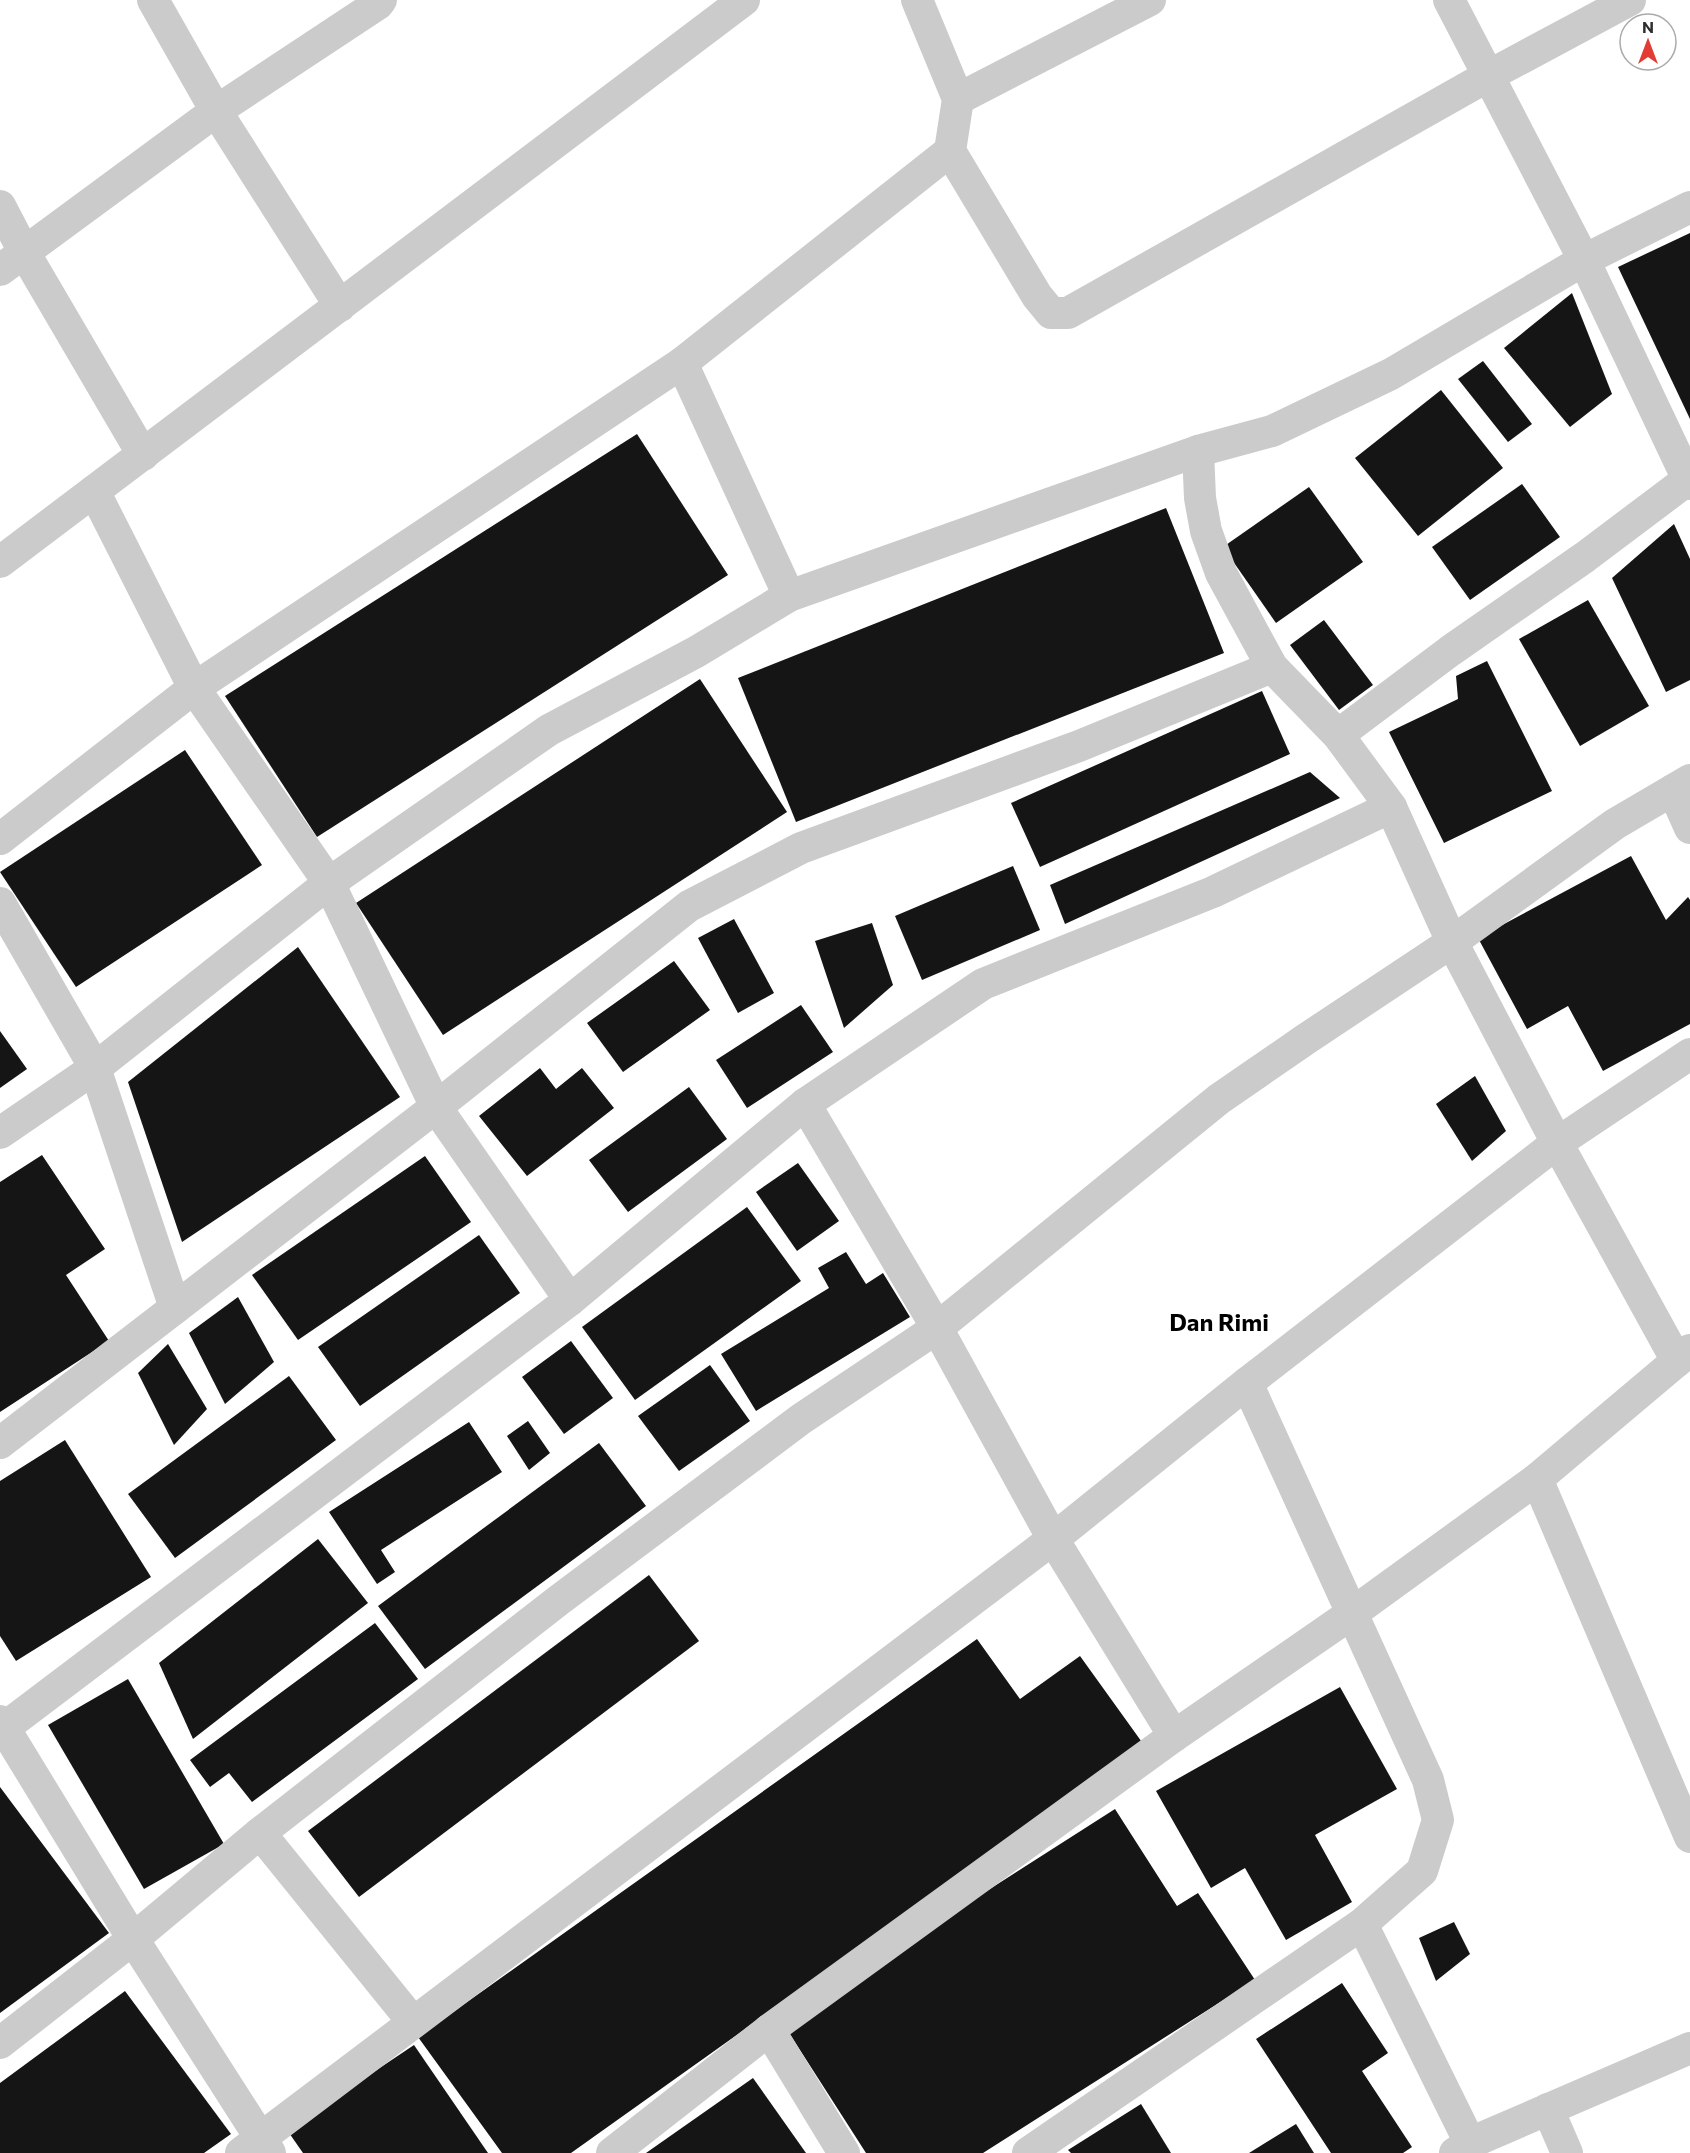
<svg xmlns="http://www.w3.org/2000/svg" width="1690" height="2153" font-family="Commissioner,sans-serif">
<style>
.building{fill:#151515}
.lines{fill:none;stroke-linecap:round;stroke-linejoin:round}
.minor{stroke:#cbcbcb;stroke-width:32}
.labels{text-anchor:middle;stroke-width:6;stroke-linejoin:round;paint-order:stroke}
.district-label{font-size:24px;font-weight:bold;fill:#000;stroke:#fff}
</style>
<rect width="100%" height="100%" fill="#fff"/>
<g class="building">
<polygon points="1690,233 1690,419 1618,267"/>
<polygon points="1572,293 1612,394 1570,427 1504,348"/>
<polygon points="1483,361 1532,424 1508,442 1458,379"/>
<polygon points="1441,390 1503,468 1418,536 1355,458"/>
<polygon points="637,434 728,575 317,837 225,696"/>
<polygon points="1522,484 1560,537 1470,600 1432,547"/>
<polygon points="1309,487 1363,562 1276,623 1223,547"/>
<polygon points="1166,508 1224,653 796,822 738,678"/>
<polygon points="1674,524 1690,559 1690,680 1666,692 1612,578"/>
<polygon points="1588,600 1649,706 1580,746 1519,639"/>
<polygon points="1324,620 1373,685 1339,710 1290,645"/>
<polygon points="1487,661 1552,791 1444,843 1389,732 1458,699 1456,676"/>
<polygon points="700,679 787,812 443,1035 356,903"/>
<polygon points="1262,691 1290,754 1040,867 1011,803"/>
<polygon points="185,750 262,865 76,987 0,872"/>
<polygon points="1310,772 1340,798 1065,924 1050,885"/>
<polygon points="1631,856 1666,920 1688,897 1690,900 1690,1024 1603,1071 1568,1006 1527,1029 1478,938"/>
<polygon points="1013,866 1040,930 922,980 895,916"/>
<polygon points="734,919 774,993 738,1013 698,938"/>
<polygon points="872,923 893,985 844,1028 815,941"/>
<polygon points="298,947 400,1097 182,1242 128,1082"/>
<polygon points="674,961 710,1010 623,1072 587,1023"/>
<polygon points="801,1005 833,1052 747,1108 716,1060"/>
<polygon points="0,1031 27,1069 0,1088"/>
<polygon points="540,1068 556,1089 582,1068 614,1108 527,1176 479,1116"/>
<polygon points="1475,1076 1506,1131 1472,1161 1436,1104"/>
<polygon points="689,1087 727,1139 628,1212 589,1160"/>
<polygon points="42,1155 105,1249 66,1275 109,1341 0,1412 0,1182"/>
<polygon points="425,1156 471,1222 298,1340 252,1275"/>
<polygon points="798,1163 839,1221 797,1251 756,1192"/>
<polygon points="747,1207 801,1281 635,1400 582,1327"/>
<polygon points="479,1235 520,1293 360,1406 318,1347"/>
<polygon points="846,1252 866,1284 883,1273 910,1317 756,1411 721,1354 829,1288 818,1268"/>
<polygon points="238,1297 274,1362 225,1404 189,1333"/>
<polygon points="571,1341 613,1398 564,1434 522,1377"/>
<polygon points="168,1344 207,1409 174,1445 138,1373"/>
<polygon points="710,1365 750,1421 679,1471 638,1416"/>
<polygon points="289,1376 336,1440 175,1558 128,1494"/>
<polygon points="528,1421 550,1453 529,1470 507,1436"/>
<polygon points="469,1422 502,1472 381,1550 395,1572 377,1584 329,1512"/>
<polygon points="65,1440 151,1577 16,1661 0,1636 0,1481"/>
<polygon points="599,1443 646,1506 425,1669 378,1606"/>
<polygon points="318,1539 368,1603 193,1739 159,1663"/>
<polygon points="649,1575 699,1641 359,1897 308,1831"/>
<polygon points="375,1623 418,1679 252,1802 229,1773 210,1787 190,1760"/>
<polygon points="977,1639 1020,1699 1080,1656 1144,1745 571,2153 502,2153 418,2037"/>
<polygon points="128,1679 224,1844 144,1889 48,1725"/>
<polygon points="1340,1687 1397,1789 1315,1835 1352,1902 1286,1940 1245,1868 1211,1888 1156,1791"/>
<polygon points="0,1787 109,1933 0,2013"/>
<polygon points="1115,1809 1177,1906 1198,1893 1255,1980 983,2153 866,2153 782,2022"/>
<polygon points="1454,1922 1470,1954 1436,1981 1419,1938"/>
<polygon points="1342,1983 1388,2053 1362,2071 1412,2147 1403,2153 1331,2153 1256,2039"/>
<polygon points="125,1991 231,2134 204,2153 0,2153 0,2083"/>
<polygon points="414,2045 488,2153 303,2153 287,2130"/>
<polygon points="753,2078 806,2153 646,2153"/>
<polygon points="1141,2104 1171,2153 1071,2153 1068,2150"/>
<polygon points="1296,2124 1314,2153 1249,2153"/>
</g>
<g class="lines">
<g class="minor">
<polyline points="153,0 216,111 340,306"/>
<polyline points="917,0 958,99 950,151 1037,296 1051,313 1068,313 1488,76 1630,0"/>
<polyline points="1449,0 1584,260 1690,484"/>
<polyline points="958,99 1150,0"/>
<polyline points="0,206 24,252 143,455"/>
<polyline points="0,270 216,111 378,4 381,0"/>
<polyline points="682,363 789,596"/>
<polyline points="1198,451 1200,498 1206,531 1221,573 1272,667 1338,735 1391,807 1452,942 1557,1143 1677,1361"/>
<polyline points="94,491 194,688 329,883 436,1107 570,1300"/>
<polyline points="0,562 744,0"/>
<polyline points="1338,735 1450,651 1585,557 1690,478"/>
<polyline points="1673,790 1690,828"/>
<polyline points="0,839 194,688 682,363 950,151"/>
<polyline points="0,903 95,1068 175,1308"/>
<polyline points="805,1104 937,1328 1053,1539 1174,1736"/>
<polyline points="0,1133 95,1068 329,883 549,730 696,652 789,596 1198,451 1272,431 1391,374 1584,260 1690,207"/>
<polyline points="0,1443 436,1107 689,906 801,848 1079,746 1272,667"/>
<polyline points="1537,1479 1690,1837"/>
<polyline points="0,1721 133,1939 270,2153"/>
<polyline points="0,1731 570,1300 805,1104 983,984 1213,892 1391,807"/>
<polyline points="260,1833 413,2022"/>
<polyline points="1362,1924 1470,2143"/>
<polyline points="769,2030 844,2153"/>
<polyline points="0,2043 133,1939 260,1833 559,1600 801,1419 937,1328 1219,1099 1306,1039 1452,942 1615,824 1690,780"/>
<polyline points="1548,2109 1567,2153"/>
<polyline points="241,2153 1053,1539 1247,1383 1557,1143 1690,1054"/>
<polyline points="612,2153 769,2030 1174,1736 1351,1614 1537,1479 1690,1350"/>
<polyline points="1028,2153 1362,1924 1422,1871 1438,1820 1428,1780 1247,1383"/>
<polyline points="1455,2153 1470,2143 1690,2048"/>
</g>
</g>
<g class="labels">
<g class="district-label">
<text x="1219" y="1331">Dan Rimi</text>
</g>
</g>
<g transform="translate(1648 42)"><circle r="28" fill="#ffffff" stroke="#ababab" stroke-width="1.5"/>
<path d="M0-4.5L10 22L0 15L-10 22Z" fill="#e23c34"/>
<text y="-9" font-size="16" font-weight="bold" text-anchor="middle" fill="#2e2e2e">N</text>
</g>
</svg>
